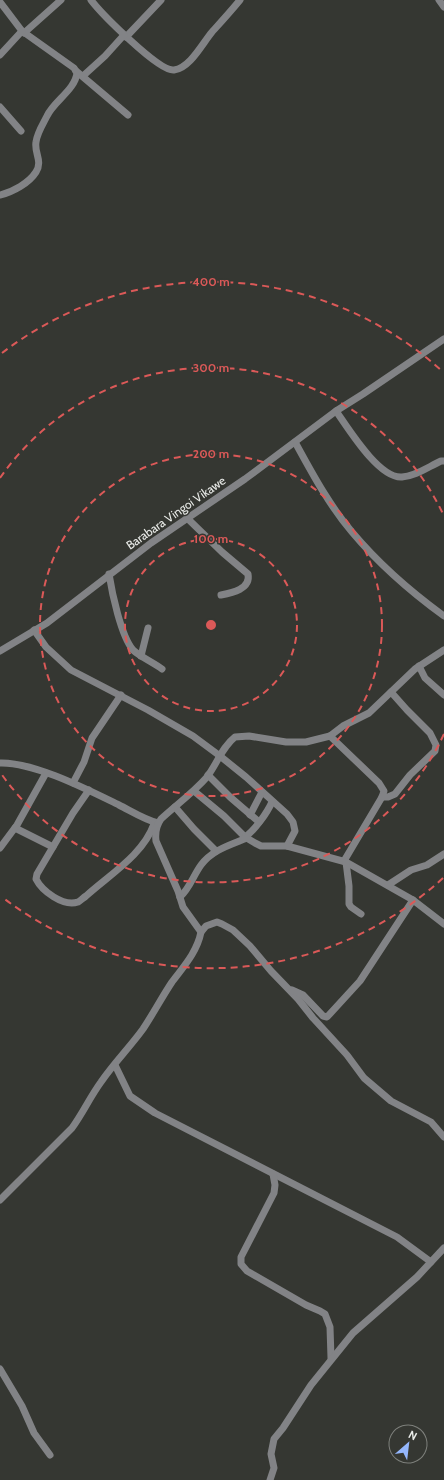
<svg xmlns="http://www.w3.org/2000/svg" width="444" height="1480" font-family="Cabin,sans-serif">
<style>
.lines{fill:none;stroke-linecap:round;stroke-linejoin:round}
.street{stroke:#828386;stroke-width:7}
.ring{fill:none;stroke:#db5958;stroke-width:2;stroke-dasharray:7 5}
.labels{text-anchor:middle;stroke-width:3;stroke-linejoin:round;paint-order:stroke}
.street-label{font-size:12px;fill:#ebedea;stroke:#353732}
.centre{fill:#db5958;stroke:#353732;stroke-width:2}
.ring-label{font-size:12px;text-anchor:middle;font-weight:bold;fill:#db5958;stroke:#353732;stroke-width:3;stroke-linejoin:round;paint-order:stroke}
</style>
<rect width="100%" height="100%" fill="#353732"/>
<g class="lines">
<g class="street">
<path d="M 91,0 C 101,13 159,72 174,70 C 190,68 202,44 212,32 C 221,22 231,11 240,0"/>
<polyline points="439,0 444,7"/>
<path d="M 0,2 L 22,31 L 74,68 L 77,73 C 75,90 54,101 47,116 C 43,124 37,133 36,142 C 34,153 43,161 36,172 C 29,183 13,192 0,195"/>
<polyline points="24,33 61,0"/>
<polyline points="126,37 161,0"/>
<polyline points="0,55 22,31"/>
<polyline points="76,71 128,115"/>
<polyline points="83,76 105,56 124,35"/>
<polyline points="0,107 21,131"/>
<path d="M 336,411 C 348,428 379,479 402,477 C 416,476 428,467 441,461 L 444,461"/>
<path d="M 295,442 C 312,473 329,505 352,532 C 378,563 411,592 444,616"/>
<path d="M 187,518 L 222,552 L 248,574 C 251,589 232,593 221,595"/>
<path d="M 109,574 C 112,593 121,636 133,650 C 139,656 154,663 162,669"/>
<polyline points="34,630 46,647 71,670 148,710 193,736 220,756 246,777 287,814 293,822 295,831 287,846"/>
<polyline points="0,651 47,623 151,543 245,479 336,411 363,394 444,339"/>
<polyline points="141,656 148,628"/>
<polyline points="419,666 425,678 444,695"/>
<polyline points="330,736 379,783 384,791 382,797 344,861"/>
<path d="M 0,763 C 34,762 88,790 119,805 C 131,811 145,820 158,823"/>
<polyline points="208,775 230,797 259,822"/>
<polyline points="73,783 84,762 92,738 121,695"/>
<path d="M 89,790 L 73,813 L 37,874 L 36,879 C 42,891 63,907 78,902 C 80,901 83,898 86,896 C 109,875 143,855 154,824"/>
<polyline points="194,791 224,816 245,837 255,843 261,846 287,846 346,862 413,900 444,924"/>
<polyline points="382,797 388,797 395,794 410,775 435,751 436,745 430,733 407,710 391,692"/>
<polyline points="175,807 194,829 216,851"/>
<polyline points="250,815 262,792"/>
<polyline points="15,828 53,847"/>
<path d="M 245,837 C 255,830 267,813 272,802"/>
<polyline points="0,848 17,825 46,773"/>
<polyline points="346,862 349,886 349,904 351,907 361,914"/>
<polyline points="388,885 411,870 427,865 444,854"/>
<path d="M 180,897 C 190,888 193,876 201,865 C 212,850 230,845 247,838"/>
<polyline points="201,932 206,926 217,922 222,924 233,930 250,946 271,971 298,999 313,1018 347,1055 364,1078 391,1101 431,1122 444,1137"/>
<polyline points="292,990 303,995 323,1016 327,1017 360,981 413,900"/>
<polyline points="115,1065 130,1096 155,1113 397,1237 431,1262"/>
<polyline points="273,1174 275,1185 274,1193 241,1257 241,1264 247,1271 306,1305 320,1311 325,1314 330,1327 331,1358"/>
<path d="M 0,1200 L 72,1128 C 83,1113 90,1097 101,1082 C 114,1063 130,1047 143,1029 C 153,1014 162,997 172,982 C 184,966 197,952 201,932 L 183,907 L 178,891 L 156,841 C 155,833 156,826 161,819 C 176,805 193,793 207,777 C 217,764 222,747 235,737 L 249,736 L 286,742 L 306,742 L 330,736 L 343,726 L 369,713 L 415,669 L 444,650"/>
<polyline points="0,1369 22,1406 34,1433 50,1455"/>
<polyline points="270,1480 274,1468 271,1454 274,1439 283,1428 311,1385 353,1333 417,1277 444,1248"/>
</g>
</g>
<g class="ring">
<circle cx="211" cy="625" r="86"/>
<circle cx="211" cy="625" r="171"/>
<path d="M444 734A257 257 0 0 1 0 772M0 478A257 257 0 0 1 444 516"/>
<path d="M443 878A343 343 0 0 1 2 897M2 353A343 343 0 0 1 443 372"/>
</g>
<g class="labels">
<g class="street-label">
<text transform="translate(176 513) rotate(-35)" y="4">Barabara Vingoi Vikawe</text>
</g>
</g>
<circle cx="211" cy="625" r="6" class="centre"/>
<g class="ring-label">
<text x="211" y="286">400 m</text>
<text x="211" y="372">300 m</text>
<text x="211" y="458">200 m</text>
<text x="211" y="543">100 m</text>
</g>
<g transform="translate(408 1444) rotate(28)"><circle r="19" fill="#353732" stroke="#7e807c"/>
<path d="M0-3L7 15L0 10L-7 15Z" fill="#94b7fd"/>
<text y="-6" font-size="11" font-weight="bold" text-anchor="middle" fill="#ebedea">N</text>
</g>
</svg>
